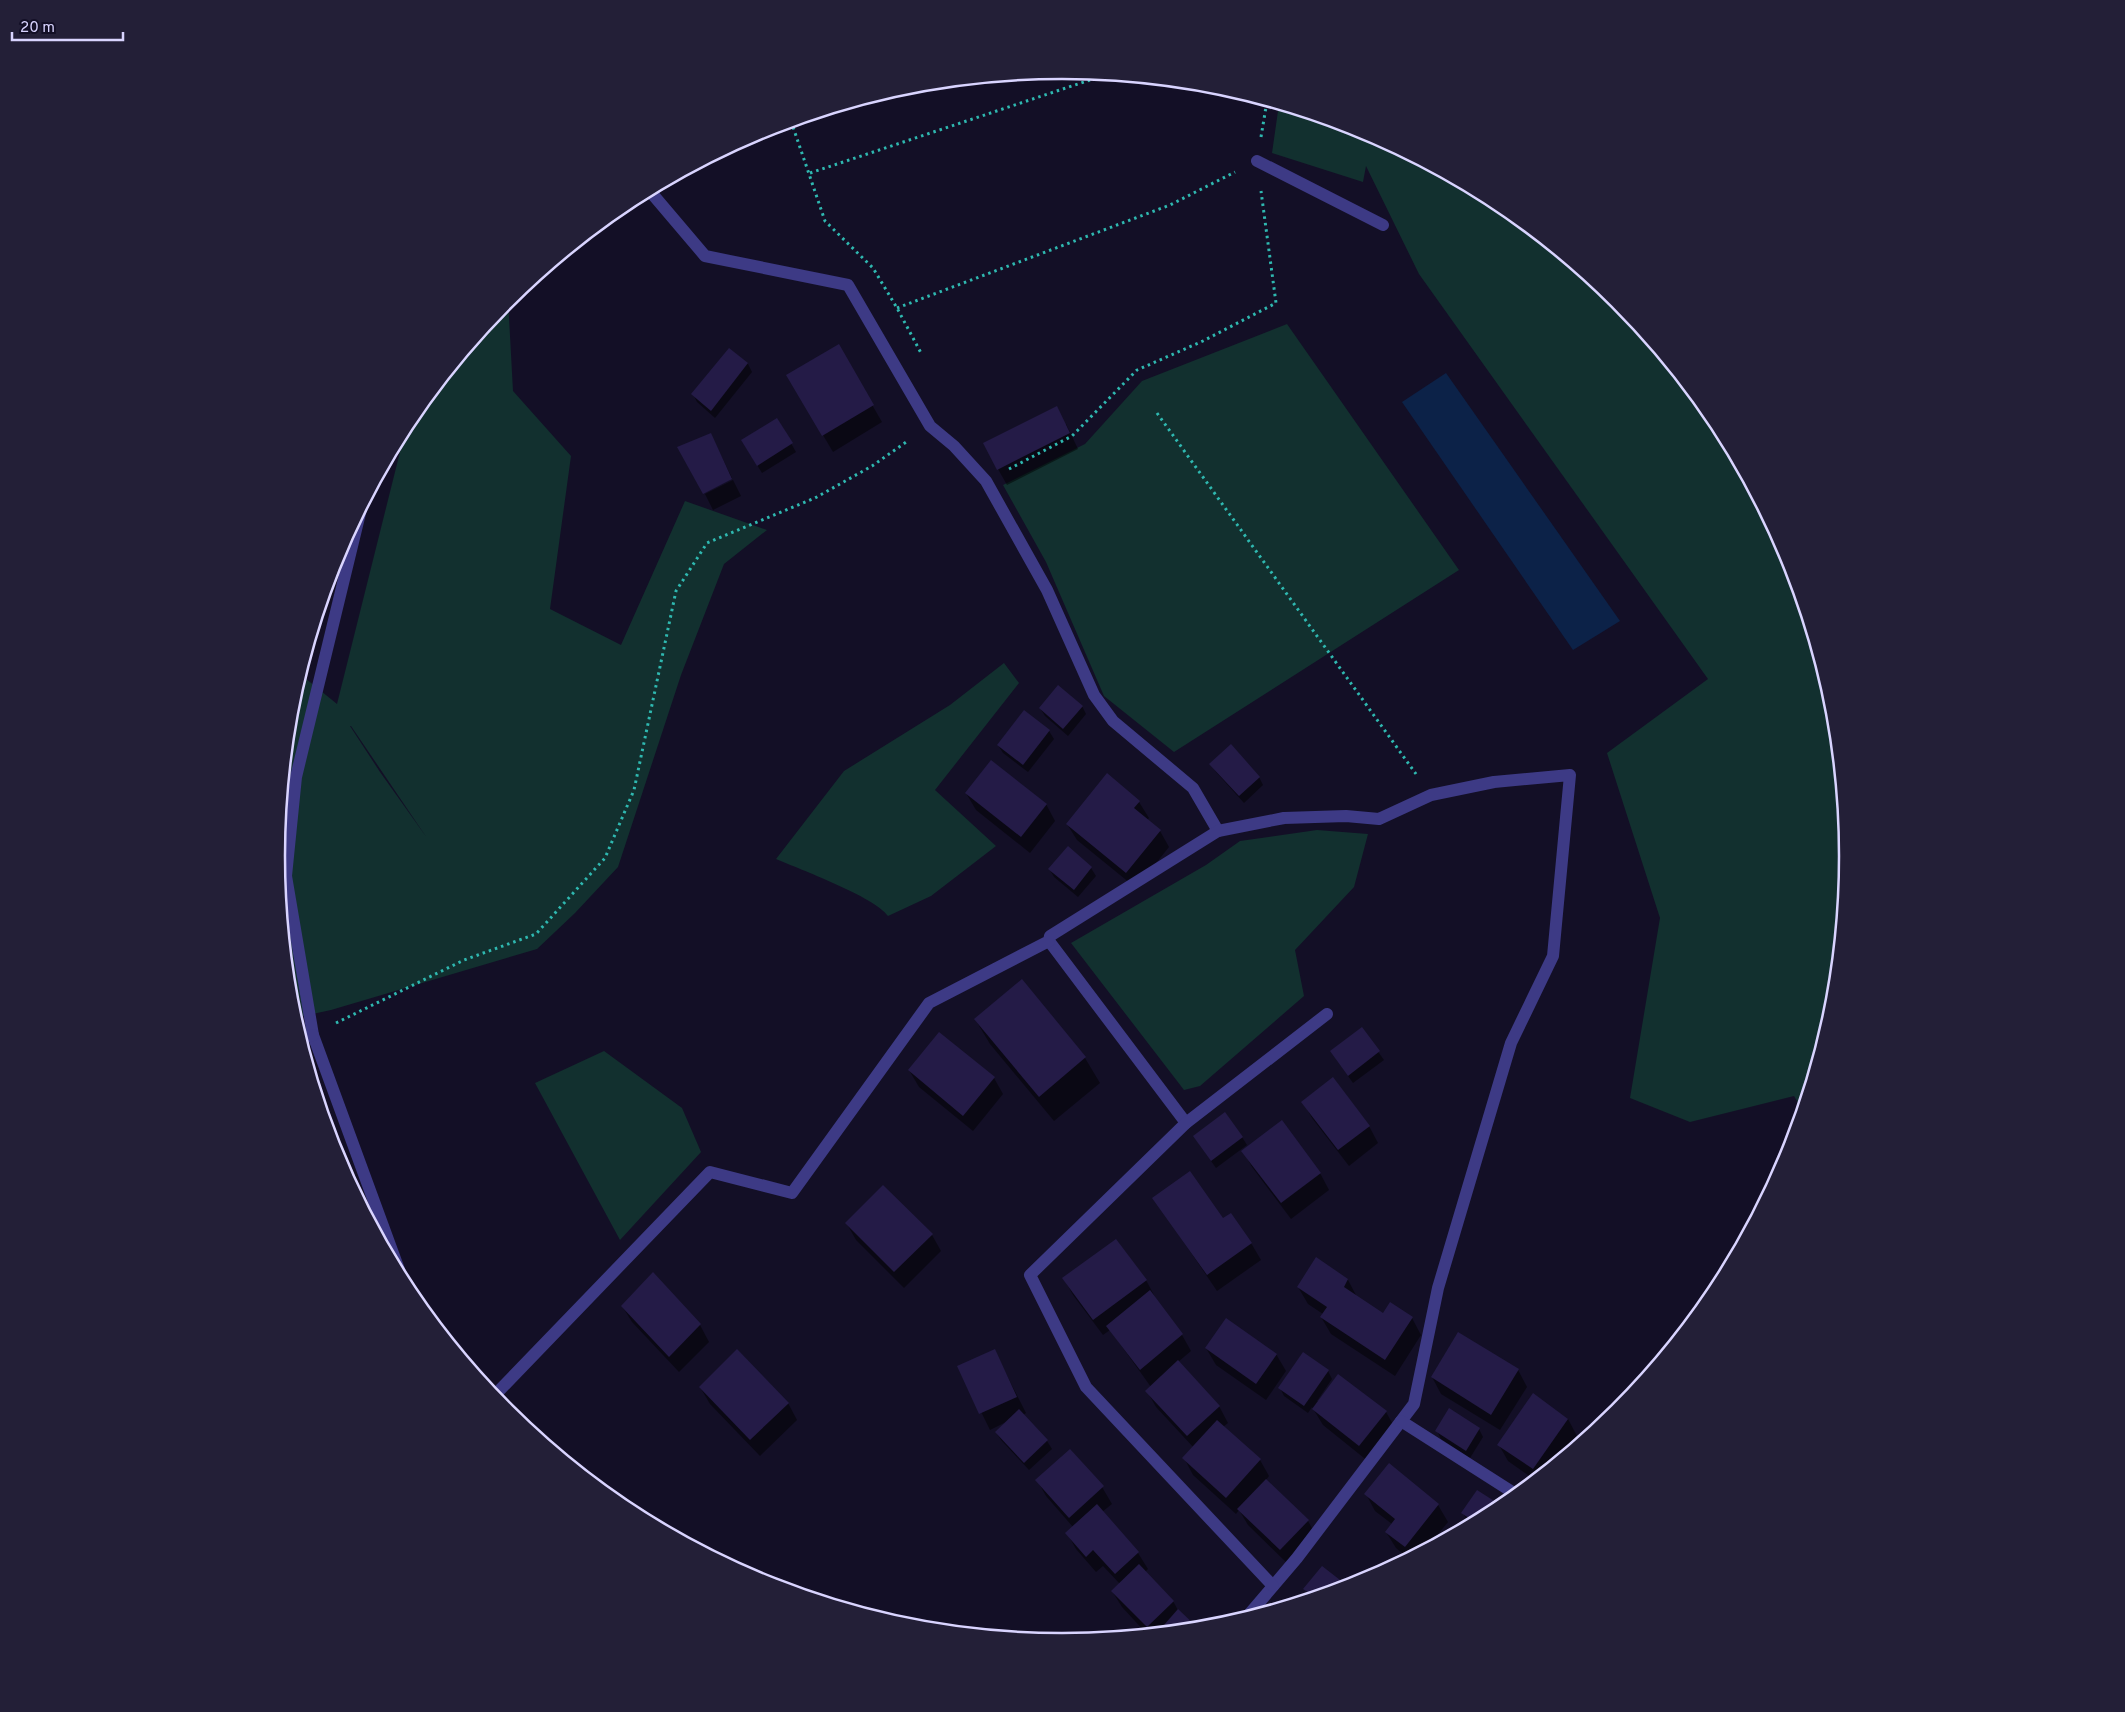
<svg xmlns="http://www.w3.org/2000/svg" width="2125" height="1712" font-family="Overpass,sans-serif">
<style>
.green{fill:#12302f;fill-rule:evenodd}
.water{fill:#0c2248}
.shadow{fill:#0007}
.building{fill:#241b47}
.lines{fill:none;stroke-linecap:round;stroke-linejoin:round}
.path{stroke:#2fb8b0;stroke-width:3;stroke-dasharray:2.5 4;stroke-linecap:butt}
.minor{stroke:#3d3a85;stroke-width:12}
.rim{fill:none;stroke:#d9d4ff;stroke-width:2.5}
</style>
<rect width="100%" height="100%" fill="#130f26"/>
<g class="green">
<polygon points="1279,104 1364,130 1499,203 1618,300 1716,420 1789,555 1833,703 1848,856 1833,1010 1808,1092 1800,1094 1808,1094 1803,1111 1794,1096 1690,1122 1630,1098 1660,918 1607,753 1708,679 1419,274 1366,166 1363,182 1272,153"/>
<path d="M 508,299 L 513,391 L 571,456 L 550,609 L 621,645 L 685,501 L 767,530 L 724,564 L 681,675 L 618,867 L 575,913 L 537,949 L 331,1010 L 294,1018 L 292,1009 L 277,856 L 292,702 L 300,674 L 337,704 L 407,424 ZM 350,726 L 351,726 L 427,838 L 380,772 Z"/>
<polygon points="1287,324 1459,570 1174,752 1104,696 1046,562 1003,485 1085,444 1142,381"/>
<path d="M 1004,663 L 1019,683 L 935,790 L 996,846 L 931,896 L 888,916 C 875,897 799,869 776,859 L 844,771 L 950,705 Z"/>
<polygon points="1317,830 1368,834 1354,887 1295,950 1304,996 1200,1086 1184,1090 1071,943 1206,865 1240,841"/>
<polygon points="604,1051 682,1108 701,1152 620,1240 535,1083"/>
</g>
<polygon class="water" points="1446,373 1620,621 1573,650 1402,402"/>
<g class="shadow">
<polygon points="838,346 882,422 833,452 788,376"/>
<polygon points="729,349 748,364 752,372 715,418 697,402 693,394"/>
<polygon points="777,419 796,452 762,473 742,441"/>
<polygon points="1066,424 1078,449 1007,485 998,469"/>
<polygon points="711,435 732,478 703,492"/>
<polygon points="733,480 741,496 713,510 705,494"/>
<polygon points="331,572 335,577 328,582"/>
<polygon points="1082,706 1086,714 1068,736 1045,716 1040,708"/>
<polygon points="1024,711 1049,731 1054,739 1028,772 1003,753 998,745"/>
<polygon points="1211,764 1259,777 1263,785 1244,803 1216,772"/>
<polygon points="966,793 1046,804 1055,821 1030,853 976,810"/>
<polygon points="1139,802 1149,818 1147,820 1160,831 1169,847 1136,888 1077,840 1067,824"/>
<polygon points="1068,848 1091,868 1096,876 1078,897 1054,877 1050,870"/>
<polygon points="1021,981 1085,1058 1100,1083 1054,1121 990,1044 975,1019"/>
<polygon points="1362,1029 1384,1060 1353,1083 1336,1059"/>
<polygon points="909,1070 994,1078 1003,1094 973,1131 919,1087"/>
<polygon points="1303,1102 1369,1126 1378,1143 1349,1166 1312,1118"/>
<polygon points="1242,1137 1247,1145 1216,1168 1199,1144"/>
<polygon points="1243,1151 1320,1173 1329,1190 1291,1219 1252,1167"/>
<polygon points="1154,1198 1223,1220 1251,1243 1261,1260 1217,1291"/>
<polygon points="847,1224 932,1235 941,1251 904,1288 856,1240"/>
<polygon points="1316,1259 1348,1280 1357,1297 1383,1315 1412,1318 1421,1335 1395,1376 1331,1334 1321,1317 1323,1314 1308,1304 1298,1287"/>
<polygon points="1064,1279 1146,1280 1155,1297 1154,1298 1182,1335 1191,1351 1178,1362 1219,1406 1228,1423 1223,1427 1260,1460 1269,1476 1266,1480 1308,1521 1317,1537 1290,1566 1248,1525 1239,1510 1236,1514 1193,1475 1184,1458 1194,1448 1156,1407 1147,1391 1151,1387 1110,1330 1103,1335 1073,1295"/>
<polygon points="622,1306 700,1325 709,1342 679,1372 632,1322"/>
<polygon points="1206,1348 1276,1354 1286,1371 1266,1400 1216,1365"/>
<polygon points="994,1350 1026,1413 1023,1415 1047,1441 1052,1449 1029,1470 1001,1440 996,1432 1006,1422 990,1430 959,1367"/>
<polygon points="1518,1370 1527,1387 1500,1430 1441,1394 1432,1377"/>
<polygon points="1328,1371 1332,1379 1317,1401 1386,1412 1395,1428 1369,1462 1323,1425 1312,1407 1308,1413 1284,1396 1280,1388"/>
<polygon points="700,1387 788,1403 797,1420 760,1456 710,1404"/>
<polygon points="1568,1419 1577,1436 1561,1459 1535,1480 1508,1461 1499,1445"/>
<polygon points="1479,1429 1483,1437 1470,1458 1441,1439 1437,1431"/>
<polygon points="1389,1465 1438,1505 1448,1522 1426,1549 1408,1558 1396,1548 1386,1532 1392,1524 1375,1511 1366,1494"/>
<polygon points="1037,1480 1102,1487 1112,1504 1102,1512 1138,1553 1148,1569 1145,1572 1173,1601 1179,1612 1197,1629 1147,1634 1122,1607 1112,1591 1120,1584 1103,1566 1096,1572 1076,1549 1067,1533 1073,1527 1046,1496"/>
<polygon points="1501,1507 1472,1524 1467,1521 1463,1513"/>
<polygon points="1347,1587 1310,1598 1305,1589"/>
</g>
<g class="building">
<polygon points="839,344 874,405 822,436 786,375"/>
<polygon points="729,348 748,363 711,411 691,394"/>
<polygon points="1057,406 1070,433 997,470 983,443"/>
<polygon points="777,418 793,443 757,466 741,440"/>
<polygon points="711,433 732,479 703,494 677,447"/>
<polygon points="1058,685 1083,706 1063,729 1039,708"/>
<polygon points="1024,710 1050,730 1023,765 997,745"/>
<polygon points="1231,744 1260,777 1239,796 1209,764"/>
<polygon points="991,760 1047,804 1021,837 965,793"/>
<polygon points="1107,773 1140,801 1134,808 1161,830 1126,873 1066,824"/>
<polygon points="1068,846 1092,867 1074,890 1048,869"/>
<polygon points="1022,979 1086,1057 1039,1097 974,1019"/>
<polygon points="1362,1027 1380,1051 1348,1076 1330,1051"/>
<polygon points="939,1032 995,1077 963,1116 908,1070"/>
<polygon points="1333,1077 1370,1126 1338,1150 1301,1102"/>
<polygon points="1225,1112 1243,1137 1211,1161 1193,1136"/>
<polygon points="1282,1120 1321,1173 1281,1203 1241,1151"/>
<polygon points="1190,1171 1223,1218 1231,1213 1252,1243 1207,1275 1152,1198"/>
<polygon points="883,1185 933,1234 894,1272 845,1223"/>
<polygon points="1116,1239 1147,1280 1093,1320 1062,1278"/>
<polygon points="1316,1257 1348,1279 1344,1287 1383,1313 1390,1302 1413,1317 1385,1360 1320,1317 1327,1307 1297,1287"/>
<polygon points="653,1272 701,1324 669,1357 621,1306"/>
<polygon points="1150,1290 1183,1334 1140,1370 1106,1326"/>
<polygon points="1226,1318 1277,1354 1256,1384 1205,1348"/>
<polygon points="1458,1332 1519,1369 1491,1415 1431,1377"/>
<polygon points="737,1349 789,1403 750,1440 699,1387"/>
<polygon points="995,1349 1017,1397 979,1414 957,1366"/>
<polygon points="1303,1352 1329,1370 1304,1406 1278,1388"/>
<polygon points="1178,1360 1220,1406 1187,1436 1145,1391"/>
<polygon points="1338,1374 1387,1411 1359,1446 1312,1409"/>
<polygon points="1533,1393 1568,1419 1533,1469 1497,1445"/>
<polygon points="1449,1408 1480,1428 1466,1451 1435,1431"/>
<polygon points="1019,1409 1048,1440 1024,1463 995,1432"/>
<polygon points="1217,1420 1261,1459 1226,1498 1182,1458"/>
<polygon points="1070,1449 1104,1486 1069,1518 1035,1480"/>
<polygon points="1389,1463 1439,1504 1405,1547 1385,1532 1395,1519 1364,1494"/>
<polygon points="1266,1479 1309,1520 1280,1550 1237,1509"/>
<polygon points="1477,1490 1502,1506 1499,1510 1475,1522 1461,1513"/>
<polygon points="1097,1504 1139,1552 1115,1574 1093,1550 1086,1557 1065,1533"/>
<polygon points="1139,1564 1174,1601 1147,1627 1111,1591"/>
<polygon points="1322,1566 1349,1587 1315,1597 1303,1589"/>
<polygon points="1178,1609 1199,1629 1157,1633"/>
</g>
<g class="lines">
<g class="path">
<polyline points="791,121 825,221 873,268 897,308 921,353"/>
<polyline points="1261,137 1267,101"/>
<polyline points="810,173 1108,74"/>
<polyline points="897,308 1170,205 1235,172"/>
<polyline points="1157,413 1416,774"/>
<polyline points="1009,469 1072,436 1137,370 1203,341 1276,303 1261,191"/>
<polyline points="336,1023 464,960 536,934 605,858 634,790 676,591 707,543 815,498 872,466 909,440"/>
</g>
<g class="minor">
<polyline points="1257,161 1383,225"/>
<polyline points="649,190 705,256 848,285 930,426 954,446 986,481 1047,590 1094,695 1113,721 1193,788 1218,831"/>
<polyline points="361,509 296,777 286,876 313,1035 405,1286"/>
<polyline points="1049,941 1186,1123"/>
<polyline points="300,1038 313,1035"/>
<polyline points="494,1396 710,1172 792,1193 929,1003 1049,941 1050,936 1218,831 1284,818 1346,816 1379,819 1431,795 1494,782 1570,775 1553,956 1511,1043 1438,1288 1414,1404 1297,1558 1246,1618"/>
<polyline points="1401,1421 1517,1495"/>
<polyline points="1273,1586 1086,1387 1030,1275 1186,1123 1327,1014"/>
</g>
</g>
<path d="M0 0H2125V1712H0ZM285 856a777 777 0 1 1 1554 0a777 777 0 1 1-1554 0Z" fill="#231f37" fill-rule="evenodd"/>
<path class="rim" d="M285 856a777 777 0 1 1 1554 0a777 777 0 1 1-1554 0Z"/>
<path d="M12 32v8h111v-8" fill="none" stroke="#d9d4ff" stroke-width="2.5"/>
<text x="20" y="32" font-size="15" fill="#d9d4ff" stroke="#130f26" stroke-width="4" paint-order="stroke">20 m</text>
</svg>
